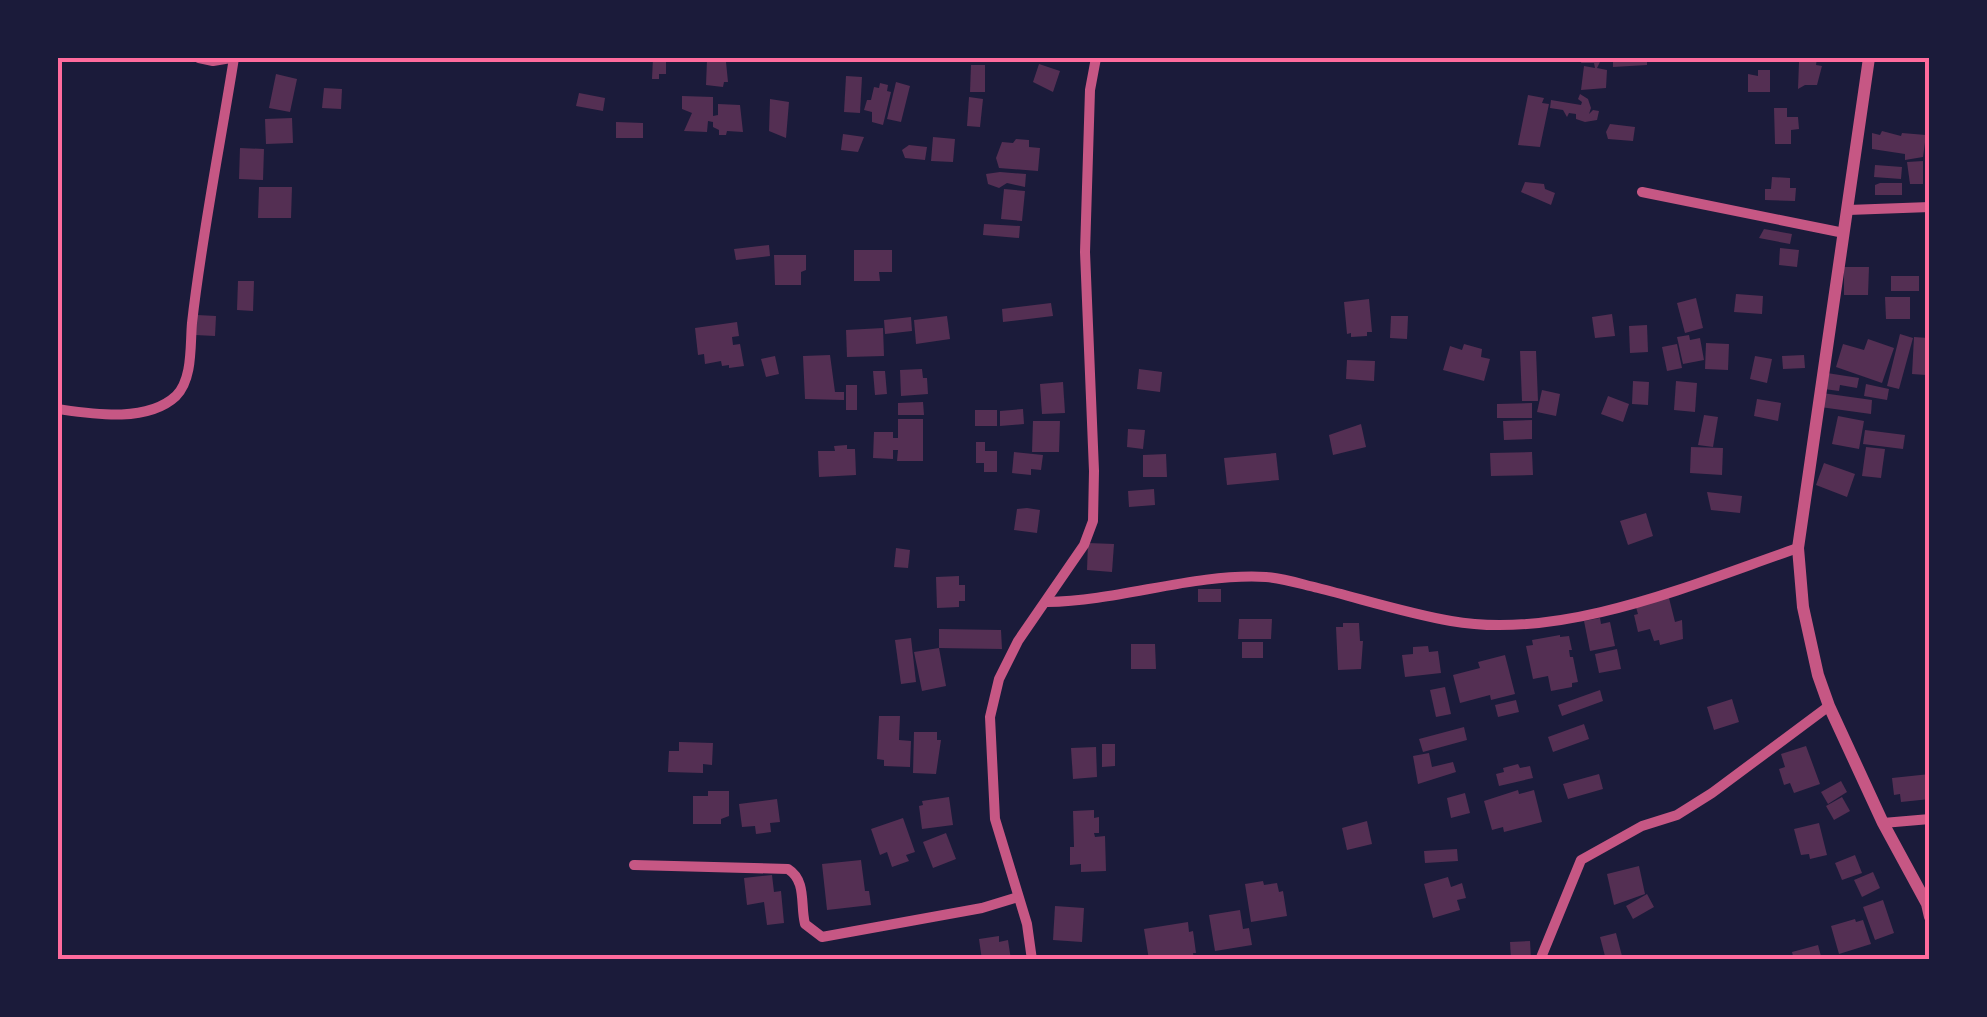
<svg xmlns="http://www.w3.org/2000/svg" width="1987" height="1017" font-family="Commissioner,sans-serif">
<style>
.building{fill:#542f53}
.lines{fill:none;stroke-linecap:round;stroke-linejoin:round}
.minor{stroke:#c65784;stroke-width:10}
.tertiary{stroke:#c65784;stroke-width:12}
.neatline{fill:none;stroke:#ff6b9d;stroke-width:4}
</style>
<rect width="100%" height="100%" fill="#1b1b3a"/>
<g class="building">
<polygon points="653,58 666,58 666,74 659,74 659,79 652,79"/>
<polygon points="1582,58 1602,58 1597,68 1607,70 1606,88 1581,90 1584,66 1595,68 1594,63 1581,63"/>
<polygon points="1613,58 1647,58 1647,65 1613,67"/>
<polygon points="1784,58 1817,58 1816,65 1822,66 1817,85 1805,85 1798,89 1799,62 1783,62"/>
<polygon points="707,60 726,62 728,82 724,82 723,87 706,85"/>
<polygon points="1039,64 1060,71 1053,92 1033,82"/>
<polygon points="971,65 985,65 985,92 970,92"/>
<polygon points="1758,70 1770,70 1770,92 1748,92 1748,74 1758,76"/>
<polygon points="276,74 297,79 290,112 269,108"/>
<polygon points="846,76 862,77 860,113 844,112"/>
<polygon points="896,82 910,86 901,122 887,119"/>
<polygon points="880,83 888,85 887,91 891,92 883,125 872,122 872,112 864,110 867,100 871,100 874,87 879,88"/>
<polygon points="324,88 342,89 341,109 322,108"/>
<polygon points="579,93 605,98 603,111 576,106"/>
<polygon points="1580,94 1588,99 1591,108 1589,114 1593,110 1599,111 1597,120 1585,122 1576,119 1576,114 1569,113 1567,117 1563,110 1550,108 1551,100 1581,105 1582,102 1578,99"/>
<polygon points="1528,95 1544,98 1542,103 1549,104 1540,147 1518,145"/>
<polygon points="682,96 713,97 713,116 718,115 718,104 740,105 743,132 727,131 726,135 719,135 719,130 713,127 713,122 708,121 707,132 684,131 692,113 682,109"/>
<polygon points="969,97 983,99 980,127 967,126"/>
<polygon points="770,99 789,102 786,138 769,131"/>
<polygon points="1774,108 1787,108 1787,117 1798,117 1799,129 1791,130 1791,144 1775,144"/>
<polygon points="292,118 293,143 266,144 265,119"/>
<polygon points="616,122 643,123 643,138 616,138"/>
<polygon points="1610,124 1635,127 1633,141 1608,139 1606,132"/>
<polygon points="1882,131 1901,136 1902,133 1926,135 1923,157 1905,160 1905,154 1872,149 1872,133 1880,135"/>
<polygon points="843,134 864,137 858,152 841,150"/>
<polygon points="933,137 955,139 953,162 931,161"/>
<polygon points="1016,139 1029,140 1029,147 1040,148 1038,171 999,168 996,158 1002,142 1013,143"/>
<polygon points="909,145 927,147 925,160 905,158 902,150"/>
<polygon points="240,148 264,149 263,180 239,179"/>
<polygon points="1923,161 1923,184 1910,184 1907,162"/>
<polygon points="1875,165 1902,167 1901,179 1874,177"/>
<polygon points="1000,172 1026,174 1025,187 1007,183 999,188 988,184 986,174"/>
<polygon points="1772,177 1790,178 1790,188 1796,188 1795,201 1765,200 1765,189 1771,189"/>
<polygon points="1525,182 1544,184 1545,189 1555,193 1551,205 1521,192"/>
<polygon points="1880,183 1902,183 1902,195 1875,195 1875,185"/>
<polygon points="259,187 292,187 291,218 258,218"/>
<polygon points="1004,189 1025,191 1022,221 1001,219"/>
<polygon points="984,224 1020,226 1019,238 983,235"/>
<polygon points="1764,229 1792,234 1790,244 1759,238"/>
<polygon points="769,245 770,256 736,260 734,249"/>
<polygon points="1780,248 1799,250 1797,267 1779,265"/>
<polygon points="854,250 892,250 892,272 879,272 880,281 854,281"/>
<polygon points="774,255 806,255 806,270 801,272 801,285 775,285"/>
<polygon points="1844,267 1869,267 1868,295 1844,295"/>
<rect x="1891" y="276" width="28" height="15"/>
<polygon points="238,281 254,281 253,311 237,310"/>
<polygon points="1736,294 1763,296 1762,314 1734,312"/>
<polygon points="1885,297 1910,297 1910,319 1886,319"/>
<polygon points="1696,298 1703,328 1685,333 1677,303"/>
<polygon points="1369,299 1372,332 1367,332 1367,336 1351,337 1351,333 1347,334 1344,302"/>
<polygon points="1051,303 1053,316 1003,322 1002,309"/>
<polygon points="1612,314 1615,336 1595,338 1592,317"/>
<polygon points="197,315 216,316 215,336 195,335"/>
<polygon points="947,316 950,339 916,344 914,320"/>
<polygon points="1391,316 1408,316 1407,339 1390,338"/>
<polygon points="911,317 912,331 885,334 884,320"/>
<polygon points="737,322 739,336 732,337 733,345 740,344 744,366 729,368 729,365 722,366 721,361 705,364 704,354 698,355 695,328"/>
<polygon points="1647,325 1648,352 1630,353 1629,326"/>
<polygon points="883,328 884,356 847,357 846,330"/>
<polygon points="1900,334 1913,338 1899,389 1887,386"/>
<polygon points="1689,335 1690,340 1700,338 1704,360 1683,364 1677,337"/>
<polygon points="1914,337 1928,338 1926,375 1912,374"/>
<polygon points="1868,339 1894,348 1882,383 1836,367 1843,344 1864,350"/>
<polygon points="1706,343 1729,344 1728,370 1705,369"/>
<polygon points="1464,344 1482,349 1481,357 1490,359 1484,381 1443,370 1450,346 1462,350"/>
<polygon points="1677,344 1682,368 1667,371 1662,347"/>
<polygon points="1520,351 1536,351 1538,401 1522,401"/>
<polygon points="830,355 835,392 844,392 844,400 805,399 803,356"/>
<polygon points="1804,355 1805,368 1783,369 1782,356"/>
<polygon points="775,356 779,374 766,377 761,359"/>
<polygon points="1755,356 1772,359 1767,383 1750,379"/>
<polygon points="1347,360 1375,361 1374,381 1346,379"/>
<polygon points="922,369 923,378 927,378 928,394 901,396 900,370"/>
<polygon points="1139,369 1162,372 1160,392 1137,389"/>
<polygon points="873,371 885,371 887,394 875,395"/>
<polygon points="1827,373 1859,378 1857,388 1840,385 1839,391 1824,389"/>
<polygon points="1633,381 1649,382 1648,405 1632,404"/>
<polygon points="1676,381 1697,383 1695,412 1674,410"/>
<polygon points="1063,382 1065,413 1042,414 1040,384"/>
<polygon points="1866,384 1889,389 1887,400 1864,396"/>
<rect x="846" y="385" width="11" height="25"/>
<polygon points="1542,390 1560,394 1556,416 1537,412"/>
<polygon points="1822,393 1872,400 1871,414 1820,407"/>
<polygon points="1608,396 1629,404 1623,422 1601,414"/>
<polygon points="1757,399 1781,403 1778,421 1754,416"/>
<polygon points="923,402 924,415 898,415 898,403"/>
<polygon points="1532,403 1532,418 1497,418 1497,404"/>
<polygon points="1023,409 1024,424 1000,426 1000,411"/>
<rect x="975" y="410" width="22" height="16"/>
<polygon points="1704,415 1718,417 1713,447 1698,445"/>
<polygon points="1838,416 1864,421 1859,449 1832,444"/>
<polygon points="898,419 923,419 923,461 897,461 898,450 893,450 893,459 873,458 874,432 893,432 893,438 898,438"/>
<polygon points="1532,420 1532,439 1504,440 1503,421"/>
<polygon points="1033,421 1060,421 1059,452 1032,452"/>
<polygon points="1361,424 1366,447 1333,455 1329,435"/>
<polygon points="1128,429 1145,430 1143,449 1127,447"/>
<polygon points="1865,430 1905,435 1903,449 1863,444"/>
<polygon points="976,442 985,442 985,451 997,451 997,472 984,472 984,463 976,463"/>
<polygon points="847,445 847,449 855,449 856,475 819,477 818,451 835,451 834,446"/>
<polygon points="1691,447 1723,448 1722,475 1690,473"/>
<polygon points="1866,447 1885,449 1881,478 1862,476"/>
<polygon points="1014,452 1043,455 1041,470 1031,469 1031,475 1012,473"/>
<polygon points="1532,452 1533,475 1491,476 1490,453"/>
<polygon points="1276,453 1279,480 1227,485 1224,458"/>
<polygon points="1166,454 1167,477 1143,477 1143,455"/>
<polygon points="1824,463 1855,474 1847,497 1816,485"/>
<polygon points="1154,489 1155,505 1129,507 1128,491"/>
<polygon points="1707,492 1742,496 1740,513 1711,510"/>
<polygon points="1027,508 1040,510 1037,533 1014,530 1017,509"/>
<polygon points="1646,513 1653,536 1628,545 1620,521"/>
<polygon points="1088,543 1114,544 1112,572 1087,570"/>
<polygon points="896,548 910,550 908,568 894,567"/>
<polygon points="959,576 959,585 965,585 965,601 959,601 959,607 937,608 936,577"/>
<rect x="1198" y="589" width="23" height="13"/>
<polygon points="1669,598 1675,622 1682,620 1683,639 1660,645 1659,640 1654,641 1650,629 1638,632 1634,615 1638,614 1635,604"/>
<polygon points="1600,618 1601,624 1610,622 1615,646 1590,651 1584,621"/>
<polygon points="1239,619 1272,619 1271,639 1238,639"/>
<polygon points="1343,623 1359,623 1360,641 1363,641 1361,669 1338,670 1336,627 1343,627"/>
<polygon points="939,629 1001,630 1002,649 939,648 946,686 922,691 914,652 939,648"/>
<polygon points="1560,635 1560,637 1569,636 1572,650 1569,650 1570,657 1573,657 1578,682 1572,683 1572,687 1551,691 1548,676 1533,679 1526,646 1533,645 1532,640"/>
<polygon points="911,638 916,682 901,684 895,640"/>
<rect x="1242" y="642" width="21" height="16"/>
<polygon points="1131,644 1155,644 1156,669 1131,669"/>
<polygon points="1428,646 1429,652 1438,651 1441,673 1405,677 1402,655 1413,654 1413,647"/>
<polygon points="1617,649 1621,669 1599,673 1595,654"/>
<polygon points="1505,655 1515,694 1491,700 1490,695 1460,703 1453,675 1480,668 1478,662"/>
<polygon points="1445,687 1451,714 1436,717 1430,690"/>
<polygon points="1600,690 1603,701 1562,716 1558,705"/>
<polygon points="1732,699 1739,722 1714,730 1707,707"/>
<polygon points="1516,700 1519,712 1498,717 1495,705"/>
<polygon points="879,716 900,716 899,740 911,741 910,767 884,766 884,760 877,759"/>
<polygon points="1584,724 1589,739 1553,752 1548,737"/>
<polygon points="1464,727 1467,740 1423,752 1419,739"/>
<polygon points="914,732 937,732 937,740 941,740 936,774 913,773"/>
<polygon points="679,742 713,743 712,765 703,764 703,773 668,772 669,751 679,751"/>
<polygon points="1102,744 1115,744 1115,766 1102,767"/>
<polygon points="1806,746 1820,784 1794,793 1790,783 1784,785 1779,769 1785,767 1781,754"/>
<polygon points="1096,747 1097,777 1073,779 1071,748"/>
<polygon points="1429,753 1432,767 1453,762 1456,772 1418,784 1413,756"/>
<polygon points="1518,764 1520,768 1530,766 1533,778 1499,786 1496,774 1504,772 1503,768"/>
<polygon points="1599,774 1603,789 1568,799 1563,784"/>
<polygon points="1930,774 1930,799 1901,802 1900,794 1894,795 1892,778"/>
<polygon points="1841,781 1847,792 1828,804 1821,792"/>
<polygon points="1518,790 1519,794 1534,790 1542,822 1504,832 1503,827 1492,830 1484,801"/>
<polygon points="708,791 729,791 729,816 721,819 721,824 693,824 693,796 708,796"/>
<polygon points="1465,793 1470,813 1451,818 1447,798"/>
<polygon points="949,797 953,825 922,829 919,806 923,805 922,801"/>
<polygon points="1842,797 1850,811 1834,820 1826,806"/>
<polygon points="777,799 780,822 770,823 771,832 756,834 755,826 742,827 739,804"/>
<polygon points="1094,810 1094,818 1099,817 1099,833 1094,833 1095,837 1105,836 1106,871 1081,872 1081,864 1070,865 1070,847 1074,847 1073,811"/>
<polygon points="903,818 915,852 906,855 909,861 892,867 887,852 880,855 871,829"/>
<polygon points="1367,821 1372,844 1347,850 1342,828"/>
<polygon points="1819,823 1827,855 1810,859 1809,854 1801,855 1794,829"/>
<polygon points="946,833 956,859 933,868 923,842"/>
<polygon points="1457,849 1458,861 1425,863 1424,851"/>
<polygon points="1855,855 1862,873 1842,880 1835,863"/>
<polygon points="861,860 865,891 869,891 871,905 827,910 822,864"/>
<polygon points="1639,866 1645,894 1614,905 1607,874"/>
<polygon points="1873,872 1880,888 1862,897 1854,880"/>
<polygon points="772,875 774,892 781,891 784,923 767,925 764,902 747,905 744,878"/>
<polygon points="1448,877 1451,887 1462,883 1466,898 1457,900 1460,910 1433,918 1424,884"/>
<polygon points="1263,881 1264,885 1277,883 1279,892 1283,891 1287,916 1251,922 1245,884"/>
<polygon points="1647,894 1654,907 1633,919 1626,906"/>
<polygon points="1883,900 1894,933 1875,940 1863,907"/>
<polygon points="1055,906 1084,908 1082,942 1053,940"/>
<polygon points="1240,910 1243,929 1249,928 1252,945 1215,951 1209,915"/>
<polygon points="1855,919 1856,922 1863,920 1871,944 1839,954 1831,926"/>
<polygon points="1188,922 1189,932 1193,931 1196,953 1193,953 1194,959 1149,960 1144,929"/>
<polygon points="1616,933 1622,956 1606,960 1600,937"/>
<polygon points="999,936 999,942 1008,940 1011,960 982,960 979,939"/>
<polygon points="1530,941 1531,960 1511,960 1510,942"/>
<polygon points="1818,945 1822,960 1794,960 1792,952"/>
</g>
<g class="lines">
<g class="minor">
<polyline points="199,58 213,61 231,58"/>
<polyline points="1642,192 1844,233"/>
<polyline points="1848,210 1930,207"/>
<path d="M 58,409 C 93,414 147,423 176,396 C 193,379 190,345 192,323 C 202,234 220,146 234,58"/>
<path d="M 1047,602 C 1121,601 1192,573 1266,577 C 1283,578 1301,584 1318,588 C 1362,599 1406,613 1451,621 C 1563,641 1693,584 1798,548"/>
<polyline points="1883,823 1930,819"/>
<path d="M 634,865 L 788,869 C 807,881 800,905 805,924 L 822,937 L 982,908 L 1018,897"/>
<polyline points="1032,960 1027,924 995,819 990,717 999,679 1018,641 1084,545 1093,521 1094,471 1085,252 1090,90 1096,58"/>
<polyline points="1540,960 1581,860 1642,826 1677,815 1712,793 1829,706"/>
</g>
<polyline class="tertiary" points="1869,58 1798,548 1803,607 1818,675 1829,706 1883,823 1927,904 1930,917"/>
</g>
<rect width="1987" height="1017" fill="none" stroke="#1b1b3a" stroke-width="120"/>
<rect x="60" y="60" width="1867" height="897" class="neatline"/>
</svg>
